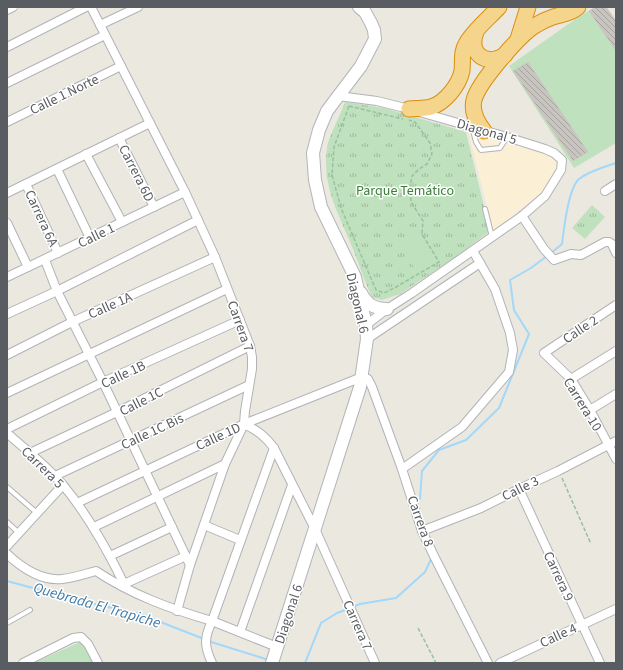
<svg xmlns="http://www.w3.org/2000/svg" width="623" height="670" font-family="'Source Sans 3',sans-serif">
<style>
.commercial{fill:#fbf0d5}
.park{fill:url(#park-tufts)}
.garden{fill:#bfe1bd}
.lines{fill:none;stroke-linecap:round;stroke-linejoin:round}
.stream{stroke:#a2d8f9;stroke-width:2}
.building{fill:url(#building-back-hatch);stroke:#cfc9bf}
.lane-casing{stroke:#b1b3b7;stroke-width:6}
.street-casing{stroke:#b1b3b7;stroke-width:10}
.secondary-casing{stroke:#b2b5ba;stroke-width:14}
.highway-casing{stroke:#db8f0f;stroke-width:17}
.path{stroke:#97c1a0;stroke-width:1.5;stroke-dasharray:4 2;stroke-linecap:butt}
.lane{stroke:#fff;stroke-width:4}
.street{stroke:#fff;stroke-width:8}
.secondary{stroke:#fff;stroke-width:12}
.highway{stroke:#f5d48c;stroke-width:15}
.labels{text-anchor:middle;stroke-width:3;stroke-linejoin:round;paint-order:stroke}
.street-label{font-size:14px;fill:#595c60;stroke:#fff}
.park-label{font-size:14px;fill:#3a7e39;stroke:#fff}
.water-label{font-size:15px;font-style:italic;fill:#427aa8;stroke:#fff}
</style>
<defs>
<pattern id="park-tufts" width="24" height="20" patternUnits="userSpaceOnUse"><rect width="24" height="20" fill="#bfe1bd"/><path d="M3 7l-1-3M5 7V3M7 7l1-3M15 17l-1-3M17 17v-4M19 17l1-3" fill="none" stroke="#9eba9d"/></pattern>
<pattern id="building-back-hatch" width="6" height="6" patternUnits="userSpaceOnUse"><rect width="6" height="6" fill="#c8c4bf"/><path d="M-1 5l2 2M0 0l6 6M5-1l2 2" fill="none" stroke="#a5a29f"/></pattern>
</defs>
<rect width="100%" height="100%" fill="#ebe8e0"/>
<polygon class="commercial" points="468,131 518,142 555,159 558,170 545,190 493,231"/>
<g class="park">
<path d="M 345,102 L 384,108 L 466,132 L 490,231 L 457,256 L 400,294 L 382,300 L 372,297 C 363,279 358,260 350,242 C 337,210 322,185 327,148 C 328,138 341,114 345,102 Z"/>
<polygon points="592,205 605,217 585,239 572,228"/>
</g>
<g class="garden">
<polygon points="595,7 606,7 616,21 616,143 574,168 509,66 577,18"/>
<polygon points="420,235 434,261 416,271 402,245"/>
<polygon points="82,641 93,663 34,663"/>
</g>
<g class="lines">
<g class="stream">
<path d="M 551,253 L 562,244 C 564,229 568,189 579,179 C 589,171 604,167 616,163"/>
<polyline points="420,499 422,471 439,450 466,440 499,408 529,334 514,310 510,280 531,268 547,256"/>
<polyline points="7,581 77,600 140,614 204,639"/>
<polyline points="352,607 360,604 396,598 425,572 432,557"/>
<polyline points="208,641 269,660"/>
<polyline points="305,663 321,623 337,613 348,609"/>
</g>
</g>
<g class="building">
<polygon points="596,7 606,7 616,21 616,51 589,11"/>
<polygon points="528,62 588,152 573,161 513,71"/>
</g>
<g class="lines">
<g class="lane-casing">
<g id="lane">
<polyline points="472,127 476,142 481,150 500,148 507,137"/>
<polyline points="485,209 492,237"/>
<polyline points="7,487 37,513"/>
<polyline points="7,522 19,533"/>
<polyline points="7,623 30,610"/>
</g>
</g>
<g class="street-casing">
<g id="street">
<polyline points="91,7 185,192 215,257 250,346 252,357 252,369 245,411 244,424 225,464 190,565 177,611"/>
<polyline points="7,10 13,7"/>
<polyline points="100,25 138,7"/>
<polyline points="7,47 86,7"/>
<polyline points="7,83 105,35"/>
<polyline points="338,96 377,101 409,109 507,137 545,149 554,153 562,160 561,170 545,196 522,216 412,293 387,309 366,325"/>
<polyline points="7,122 121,66"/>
<polyline points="119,138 154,207"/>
<polyline points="86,154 122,222"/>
<polyline points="57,169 90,238"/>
<polyline points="26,184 58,253"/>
<polyline points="605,191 616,184"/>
<polyline points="7,193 150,123"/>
<polyline points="522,216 544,249 554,260 571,254 581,255 605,242 609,242 612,244 616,253"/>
<polyline points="7,223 28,267"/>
<polyline points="45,260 57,291 103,382 190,565"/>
<polyline points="7,277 185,192"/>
<polyline points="616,305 544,353 571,379 590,410 616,459"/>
<polyline points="7,314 57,291 198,220"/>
<polyline points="367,339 480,263"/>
<polyline points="7,355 72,322 215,257"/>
<polyline points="571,379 616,351"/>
<polyline points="7,393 227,289"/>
<polyline points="590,410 616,394"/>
<path d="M 244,424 C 257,430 265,436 274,448 L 315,529 L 375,663"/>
<polyline points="7,429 103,382 240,320"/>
<path d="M 7,433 C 26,450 47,466 63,485 C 88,515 107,549 124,584 L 186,556"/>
<polyline points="274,448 212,621 277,647"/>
<polyline points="30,453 117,412 250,346"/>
<polyline points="402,469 462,427 509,372 513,350 510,333 495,289 473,251"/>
<polyline points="55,476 249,385"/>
<polyline points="519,489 600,663"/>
<polyline points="77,503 244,424 362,377 368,379 372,387 402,469 422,531 434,556 488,663"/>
<polyline points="204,525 240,540"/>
<polyline points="94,527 225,464"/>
<polyline points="422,531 481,508 519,489 558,471 616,441"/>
<polyline points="7,546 63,485"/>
<path d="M 7,554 C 22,568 41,581 62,579 C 73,578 85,574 96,571 C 132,595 171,609 212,621 C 204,638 204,646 212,663"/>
<polyline points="110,556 172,527"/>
<polyline points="240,632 292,485"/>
<polyline points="23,663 73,638 81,637 88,644 98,663"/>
<polyline points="500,663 616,609"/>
</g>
</g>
<g class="secondary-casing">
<g id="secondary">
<path d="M 361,293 C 367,304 374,309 387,309"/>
<polyline points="272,663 360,387 367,339 366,325 355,277 321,207 315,180 313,153 319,130 327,111 361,66 375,39 374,30 371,23 365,12 359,7"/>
</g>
</g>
<g class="highway-casing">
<g id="highway">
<path d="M 476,32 C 468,53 485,67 505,55"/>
<polyline points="518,39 528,7"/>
<path d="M 409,109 C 416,108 424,109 431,107 C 445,103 459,85 462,71 C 463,61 461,52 466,44 C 472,32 490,17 499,7"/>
<path d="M 484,131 C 477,122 471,112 474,100 C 478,83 520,34 536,25 C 541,22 547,19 553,17 C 562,14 570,14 578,7"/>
</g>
</g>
<g class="path">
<polyline points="349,106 334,147 332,175 341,208 376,290 384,293 396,287 439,262 422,234 423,221 411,202 410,189 412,176 419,169 427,164 432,154 430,143 415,122 409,120"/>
<polyline points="349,106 403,119"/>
<polyline points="562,478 591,544"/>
<polyline points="418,628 436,663"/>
</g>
<use href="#lane" class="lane"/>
<use href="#street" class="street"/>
<use href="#secondary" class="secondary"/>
<use href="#highway" class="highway"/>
</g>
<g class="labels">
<g class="street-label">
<text transform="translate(64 94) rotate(-26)" y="5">Calle 1 Norte</text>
<text transform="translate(487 131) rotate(16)" y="5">Diagonal 5</text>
<text transform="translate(137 173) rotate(63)" y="5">Carrera 6D</text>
<text transform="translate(42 218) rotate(65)" y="5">Carrera 6A</text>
<text transform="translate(96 235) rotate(-26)" y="5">Calle 1</text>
<text transform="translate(358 303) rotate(77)" y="5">Diagonal 6</text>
<text transform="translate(110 305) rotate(-24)" y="5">Calle 1A</text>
<text transform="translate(241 326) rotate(70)" y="5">Carrera 7</text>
<text transform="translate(580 329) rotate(-34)" y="5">Calle 2</text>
<text transform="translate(123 374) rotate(-25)" y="5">Calle 1B</text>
<text transform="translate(141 401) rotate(-27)" y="5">Calle 1C</text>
<text transform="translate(583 404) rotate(58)" y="5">Carrera 10</text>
<text transform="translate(152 431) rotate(-25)" y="5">Calle 1C Bis</text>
<text transform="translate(218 436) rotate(-25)" y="5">Calle 1D</text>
<text transform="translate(43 467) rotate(44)" y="5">Carrera 5</text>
<text transform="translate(520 488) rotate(-26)" y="5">Calle 3</text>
<text transform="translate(421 521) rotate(70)" y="5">Carrera 8</text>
<text transform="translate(559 576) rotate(65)" y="5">Carrera 9</text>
<text transform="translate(288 614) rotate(-72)" y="5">Diagonal 6</text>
<text transform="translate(358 625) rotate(66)" y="5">Carrera 7</text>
<text transform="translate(558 635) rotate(-25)" y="5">Calle 4</text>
</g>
<g class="park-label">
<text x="405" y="195">Parque Temático</text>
</g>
<g class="water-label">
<text transform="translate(97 605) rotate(16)" y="5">Quebrada El Trapiche</text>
</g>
</g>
<rect width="623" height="670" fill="none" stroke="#595c60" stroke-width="16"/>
</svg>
